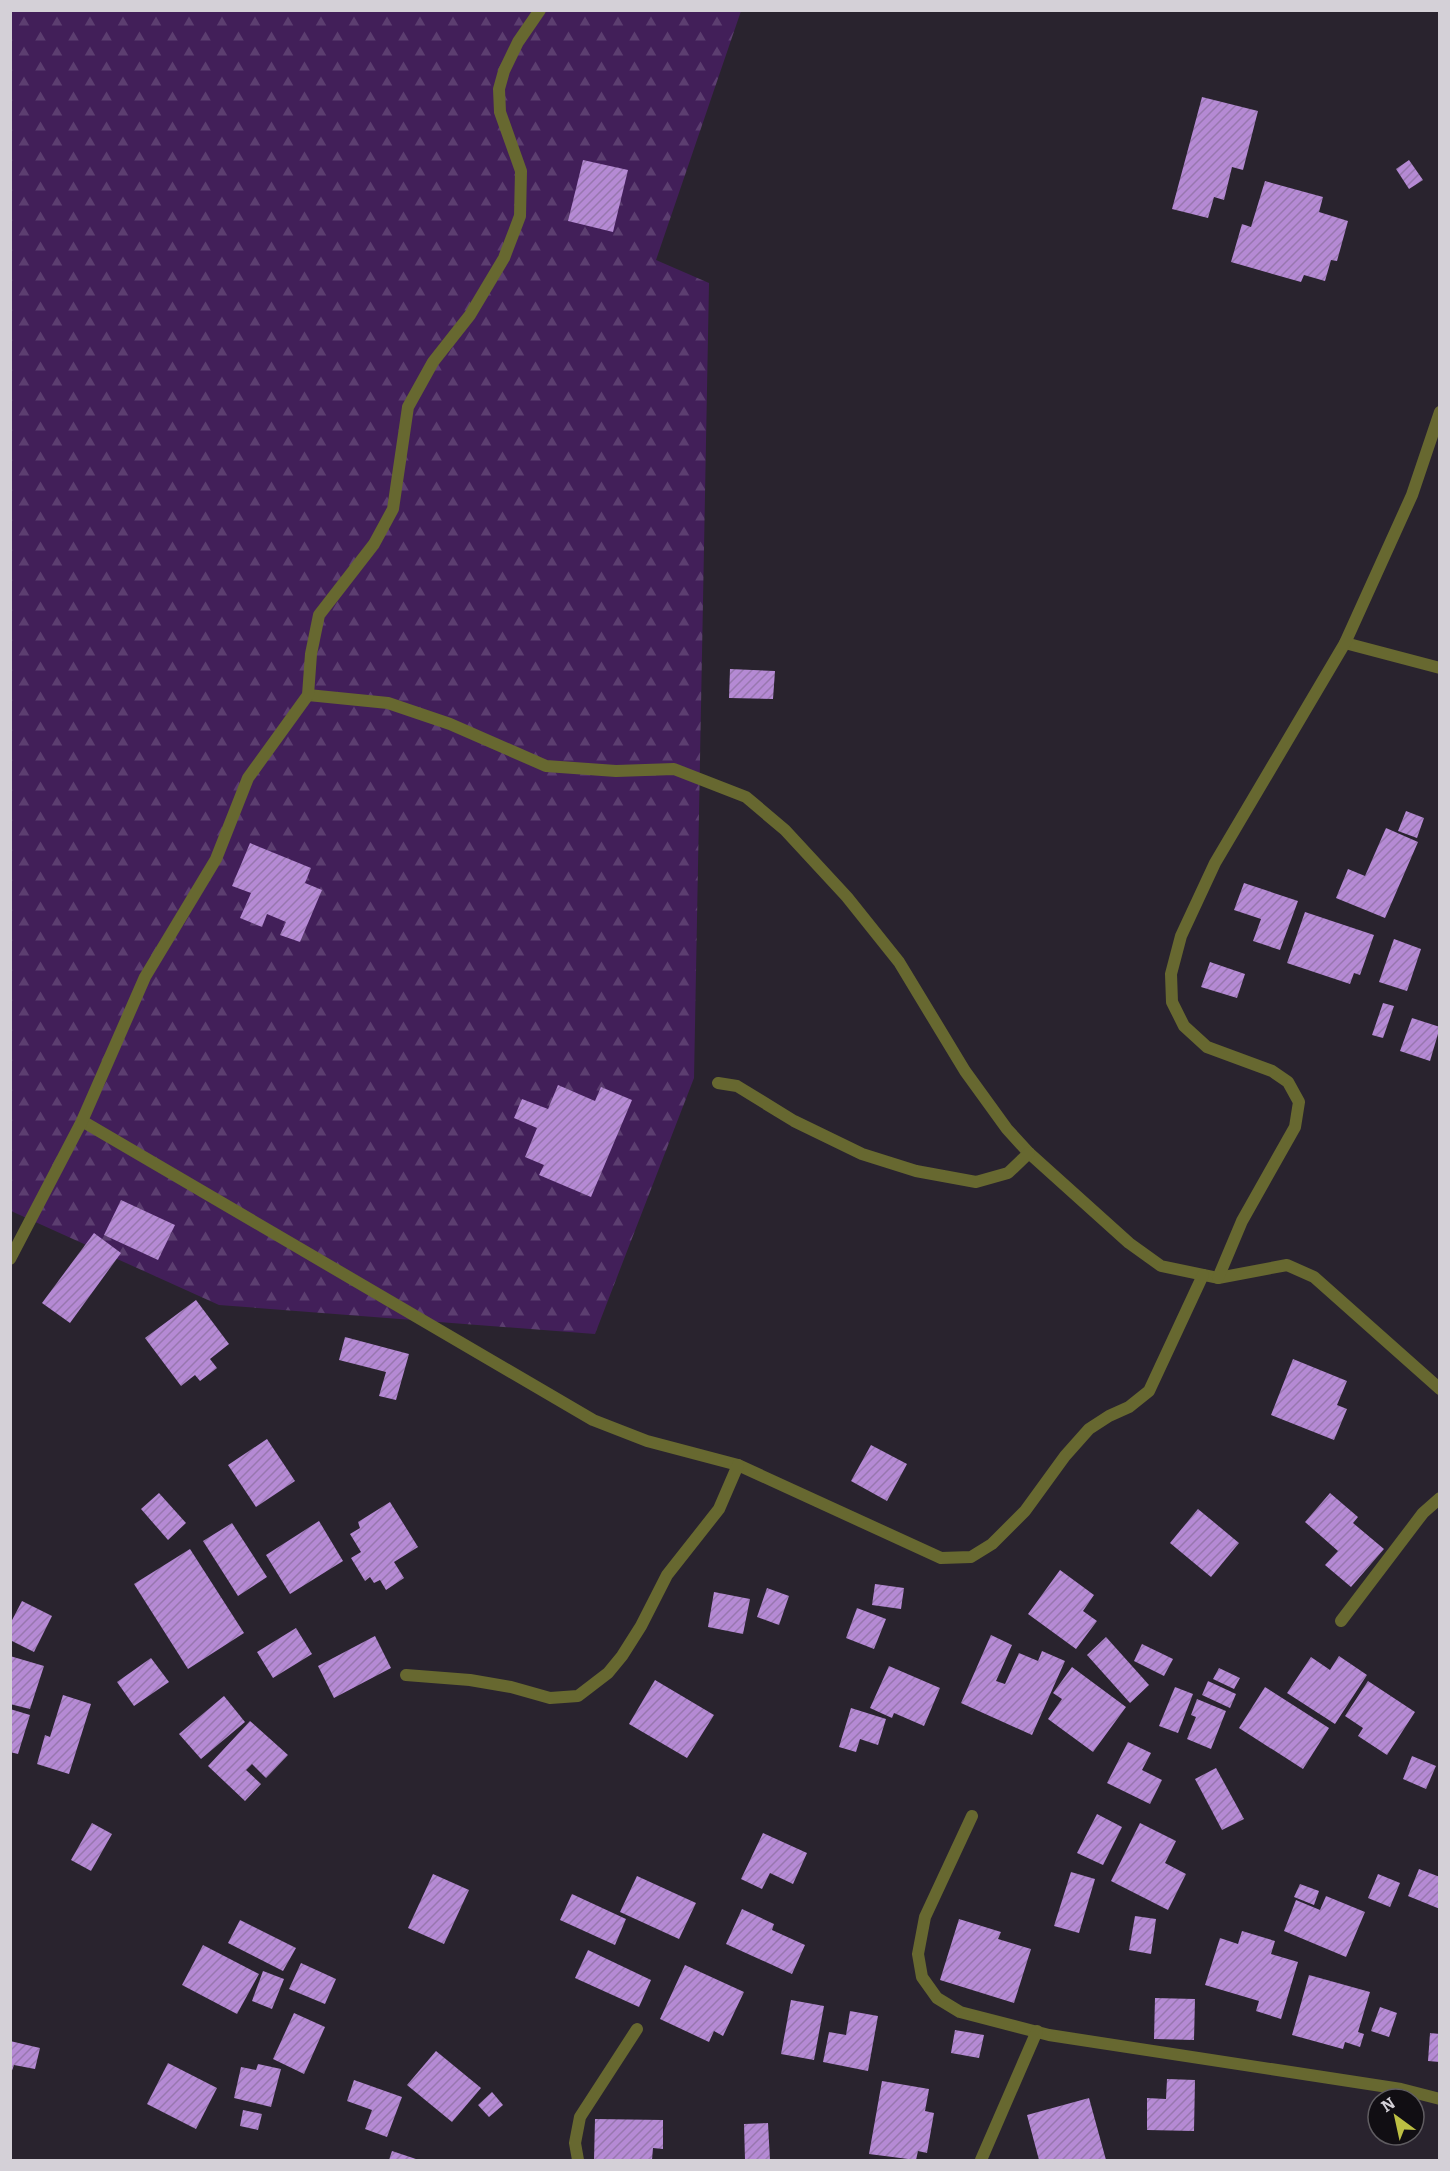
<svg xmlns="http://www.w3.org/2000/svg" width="1450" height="2171" font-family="Bitter,serif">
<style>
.forest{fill:url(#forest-firs)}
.building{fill:url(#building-hatch)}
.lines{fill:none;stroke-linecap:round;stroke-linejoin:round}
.minor{stroke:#676830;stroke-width:12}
</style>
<defs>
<pattern id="forest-firs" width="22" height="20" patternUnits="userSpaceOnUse" patternTransform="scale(1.5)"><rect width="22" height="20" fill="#421f59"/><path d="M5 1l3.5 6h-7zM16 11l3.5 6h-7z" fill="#5c3e70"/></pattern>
<pattern id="building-hatch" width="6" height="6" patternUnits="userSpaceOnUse" patternTransform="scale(1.5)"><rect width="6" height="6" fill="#b58ad4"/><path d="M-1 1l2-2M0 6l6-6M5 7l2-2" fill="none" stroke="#9877af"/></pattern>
</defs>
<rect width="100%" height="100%" fill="#29232e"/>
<polygon class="forest" points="11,11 741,11 656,260 709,283 694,1078 595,1334 219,1305 11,1211"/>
<g class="building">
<polygon points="1202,97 1258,111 1243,170 1232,167 1224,200 1214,197 1208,218 1172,209"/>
<polygon points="583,160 628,170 613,232 568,221"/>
<polygon points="1409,160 1423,180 1409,189 1396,169"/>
<polygon points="1265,181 1323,197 1319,212 1348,221 1337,261 1331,260 1325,281 1304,275 1301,282 1231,262 1242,224 1251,227"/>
<polygon points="730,669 775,671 773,699 729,698"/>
<polygon points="1406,811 1424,818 1417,838 1398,831"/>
<polygon points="1386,828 1418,842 1385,918 1336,898 1348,869 1365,876"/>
<polygon points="250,843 311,868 305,883 322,890 300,942 280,935 286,922 267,914 262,927 240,918 251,893 232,886"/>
<polygon points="1244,883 1298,901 1280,950 1253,941 1261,919 1234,910"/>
<polygon points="1305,912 1374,935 1360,975 1354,973 1350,984 1287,963"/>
<polygon points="1394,939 1421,949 1407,991 1379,982"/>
<polygon points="1210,962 1245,974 1237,998 1201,987"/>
<polygon points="1383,1003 1394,1006 1383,1038 1372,1035"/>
<polygon points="1412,1018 1440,1027 1430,1061 1400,1051"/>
<polygon points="558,1085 595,1101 601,1087 632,1100 591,1197 539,1175 544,1165 525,1157 537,1128 514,1118 522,1099 548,1109"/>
<polygon points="121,1200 175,1225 158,1260 104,1235"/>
<polygon points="94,1233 121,1253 70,1323 42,1303"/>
<polygon points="196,1300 229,1344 210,1359 217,1368 200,1381 195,1375 181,1386 145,1338"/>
<polygon points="345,1337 409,1354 396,1400 379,1396 386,1372 339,1360"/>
<polygon points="1293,1359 1347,1381 1337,1405 1347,1409 1334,1440 1271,1415"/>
<polygon points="267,1439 295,1481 256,1507 228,1465"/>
<polygon points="871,1445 907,1464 887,1501 851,1481"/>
<polygon points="159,1493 186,1523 168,1540 141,1509"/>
<polygon points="1330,1493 1358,1517 1353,1523 1384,1549 1351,1587 1325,1565 1338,1551 1305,1522"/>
<polygon points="390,1502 418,1547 394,1562 404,1578 386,1590 380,1580 374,1583 370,1577 365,1581 351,1558 361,1552 350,1534 360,1528 358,1522"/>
<polygon points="1198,1509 1239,1543 1211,1577 1170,1543"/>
<polygon points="319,1521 343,1561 290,1594 266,1555"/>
<polygon points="232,1523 267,1577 238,1596 203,1541"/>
<polygon points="190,1549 244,1633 188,1669 134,1584"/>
<polygon points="1060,1570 1094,1595 1083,1611 1097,1621 1076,1649 1028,1614"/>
<polygon points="875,1584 904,1588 901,1609 872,1605"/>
<polygon points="767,1588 789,1596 779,1625 757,1617"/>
<polygon points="714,1592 750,1599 743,1634 708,1627"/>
<polygon points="22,1601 52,1616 34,1652 10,1640 10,1624"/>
<polygon points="857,1608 886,1619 874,1649 846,1638"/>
<polygon points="296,1628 312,1654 273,1678 257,1652"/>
<polygon points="991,1635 1012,1645 996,1681 1005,1684 1019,1653 1038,1661 1042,1651 1065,1661 1032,1735 961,1703"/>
<polygon points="375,1636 391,1668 334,1698 318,1666"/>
<polygon points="1106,1637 1149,1685 1130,1703 1087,1655"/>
<polygon points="1142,1644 1173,1659 1164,1676 1134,1661"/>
<polygon points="10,1656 44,1666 30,1709 10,1704"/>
<polygon points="1339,1656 1367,1675 1335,1724 1287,1693 1311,1657 1330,1670"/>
<polygon points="151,1658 169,1682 134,1706 117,1682"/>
<polygon points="889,1666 940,1688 924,1726 894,1713 892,1718 870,1708"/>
<polygon points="1072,1667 1126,1707 1093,1752 1048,1719 1062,1699 1053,1693"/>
<polygon points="1219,1668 1240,1678 1234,1689 1213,1679"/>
<polygon points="655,1680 714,1715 687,1758 629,1724"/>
<polygon points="1208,1681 1236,1694 1230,1708 1202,1695"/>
<polygon points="1368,1681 1415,1712 1387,1755 1358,1736 1363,1728 1345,1716"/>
<polygon points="1175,1687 1193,1694 1178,1733 1159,1726"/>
<polygon points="1265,1687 1329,1728 1303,1769 1239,1728"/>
<polygon points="63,1695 91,1704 69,1774 37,1764 45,1735 50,1737"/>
<polygon points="224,1696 245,1722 201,1759 179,1734"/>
<polygon points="1197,1699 1226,1711 1211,1749 1187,1739 1196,1717 1191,1715"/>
<polygon points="851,1708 886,1719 878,1745 860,1739 856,1752 839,1747"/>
<polygon points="10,1709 30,1715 18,1754 10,1752"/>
<polygon points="250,1721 288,1755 266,1778 252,1764 246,1770 261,1784 245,1801 208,1766"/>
<polygon points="1128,1742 1151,1753 1142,1770 1162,1780 1150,1804 1107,1783"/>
<polygon points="1412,1756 1436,1766 1426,1789 1403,1779"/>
<polygon points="1216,1768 1244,1819 1222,1830 1195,1779"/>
<polygon points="1097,1814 1122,1827 1103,1865 1077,1853"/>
<polygon points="92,1823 112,1834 91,1871 71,1860"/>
<polygon points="1140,1823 1176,1841 1165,1863 1186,1874 1168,1910 1111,1881"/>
<polygon points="763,1833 807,1853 793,1884 770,1873 762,1889 741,1879"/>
<polygon points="1419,1869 1440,1877 1440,1909 1408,1896"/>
<polygon points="1071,1872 1095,1879 1079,1933 1054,1926"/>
<polygon points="433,1874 469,1890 444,1944 408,1928"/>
<polygon points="1378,1874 1400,1883 1390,1907 1368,1898"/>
<polygon points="637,1876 696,1903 679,1939 620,1912"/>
<polygon points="1300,1884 1319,1891 1314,1905 1294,1897"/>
<polygon points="572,1894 626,1919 615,1945 560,1920"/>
<polygon points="1326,1896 1365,1912 1346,1957 1284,1931 1296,1900 1320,1910"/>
<polygon points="742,1909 774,1924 772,1930 805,1945 792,1974 726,1944"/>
<polygon points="1135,1916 1156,1919 1151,1954 1129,1950"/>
<polygon points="959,1919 1001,1932 998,1939 1031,1949 1014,2003 940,1980"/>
<polygon points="240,1920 296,1948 283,1971 228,1943"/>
<polygon points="1242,1931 1275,1941 1271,1954 1298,1962 1281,2019 1256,2011 1259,2001 1205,1985 1220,1938 1238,1944"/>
<polygon points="203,1945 259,1974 237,2014 182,1985"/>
<polygon points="588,1950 651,1980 639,2007 575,1978"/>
<polygon points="301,1963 336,1979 325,2004 289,1989"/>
<polygon points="685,1965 744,1992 723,2036 714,2031 709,2042 660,2019"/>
<polygon points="263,1971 284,1979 272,2009 252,2001"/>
<polygon points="1309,1975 1370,1992 1358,2032 1364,2034 1360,2047 1345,2042 1343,2049 1292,2035"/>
<polygon points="1155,1998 1195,1999 1194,2040 1154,2039"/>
<polygon points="791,2000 824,2006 814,2060 781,2054"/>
<polygon points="1380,2007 1397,2013 1389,2037 1371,2031"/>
<polygon points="850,2011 878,2016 868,2071 823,2062 829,2032 846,2035"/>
<polygon points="294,2013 325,2027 304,2074 273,2059"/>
<polygon points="955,2030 984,2035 979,2058 951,2053"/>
<polygon points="1430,2033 1440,2034 1440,2062 1428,2061"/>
<polygon points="10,2041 40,2048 35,2069 14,2065 10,2076"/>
<polygon points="436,2051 481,2088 452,2122 407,2085"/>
<polygon points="168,2063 217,2088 196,2129 147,2104"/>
<polygon points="258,2064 281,2069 271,2107 234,2098 241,2067 256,2070"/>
<polygon points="1167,2079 1195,2080 1194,2131 1147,2130 1147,2098 1166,2099"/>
<polygon points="354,2080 402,2097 387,2137 365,2129 372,2110 347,2101"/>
<polygon points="882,2081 929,2089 925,2111 934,2113 927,2153 918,2151 916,2160 869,2154"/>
<polygon points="492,2092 503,2105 489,2117 478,2105"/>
<polygon points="1089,2098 1106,2160 1039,2160 1027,2115"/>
<polygon points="243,2110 262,2114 258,2130 240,2126"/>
<polygon points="595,2119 663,2120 663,2149 653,2148 652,2160 594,2160"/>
<polygon points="768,2123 770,2160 745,2160 744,2124"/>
<polygon points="392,2151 419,2160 389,2160"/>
</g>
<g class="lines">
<g class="minor">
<polyline points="1345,643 1440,668"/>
<polyline points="308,695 388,703 450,724 546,766 616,771 674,769 746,797 785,830 847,897 899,962 965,1071 1007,1129 1029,1153 1129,1243 1161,1266 1218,1278 1287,1265 1314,1277 1440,1389"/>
<polyline points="718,1083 737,1086 794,1121 862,1154 916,1171 976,1182 1008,1173 1029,1153"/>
<polyline points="82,1121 593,1420 647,1441 738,1465 941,1558 971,1557 992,1544 1025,1511 1065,1456 1089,1429 1109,1416 1129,1407 1149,1391 1203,1275"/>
<polyline points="10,1259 82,1121 145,977 216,859 248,778 308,695 311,654 319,615 374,544 393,509 408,407 433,362 470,315 504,258 520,216 521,171 500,112 499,89 504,71 518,42 540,10"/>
<polyline points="1218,1278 1242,1221 1295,1127 1299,1102 1288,1082 1272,1071 1207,1047 1184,1026 1172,1002 1171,974 1181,936 1215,863 1345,643 1412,495 1440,412"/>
<polyline points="1341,1621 1423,1513 1440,1498"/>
<polyline points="406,1675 470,1680 511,1687 550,1698 578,1696 608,1673 622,1656 641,1626 667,1575 719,1509 738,1465"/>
<polyline points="972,1816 925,1917 918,1954 922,1977 937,1998 960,2012 1049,2035 1401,2089 1440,2099"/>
<polyline points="578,2160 575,2143 580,2117 637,2029"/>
<polyline points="981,2160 1037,2031"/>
</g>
</g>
<rect width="1450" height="2171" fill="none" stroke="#d4d0d7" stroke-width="24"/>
<g transform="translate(1396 2117) rotate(327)"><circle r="28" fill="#110e13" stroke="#5f5c61" stroke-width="1.5"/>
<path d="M0-4.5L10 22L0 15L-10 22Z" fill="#bdbf43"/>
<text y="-9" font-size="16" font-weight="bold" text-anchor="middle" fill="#d4d0d7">N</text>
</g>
</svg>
